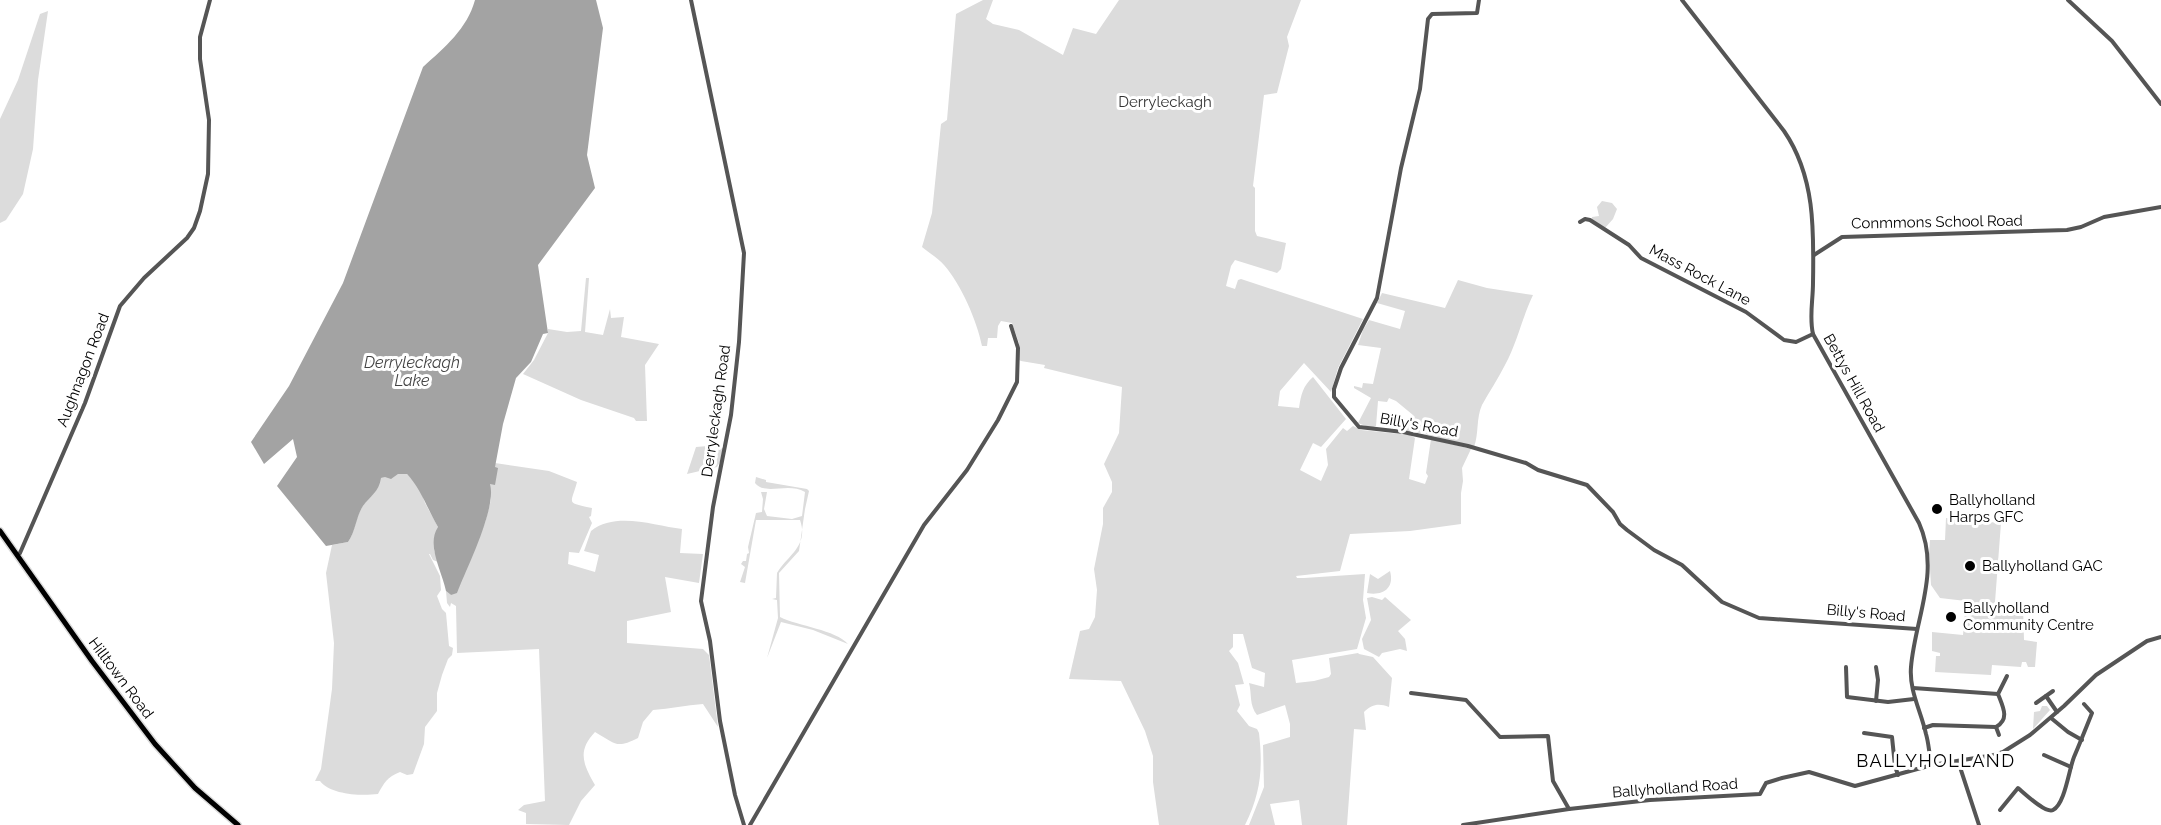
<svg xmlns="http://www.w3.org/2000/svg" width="2161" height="825" font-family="Raleway,sans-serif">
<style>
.green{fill:#dcdcdc}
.water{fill:#a3a3a3}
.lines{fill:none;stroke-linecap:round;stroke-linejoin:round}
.major-casing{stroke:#dbdbdb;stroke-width:8}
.minor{stroke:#555;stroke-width:4}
.major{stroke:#000;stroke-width:5}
.poi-dot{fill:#000;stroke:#fff;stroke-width:2}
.labels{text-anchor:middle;stroke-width:6;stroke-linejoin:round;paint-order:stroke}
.park-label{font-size:15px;fill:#333;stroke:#fff}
.street-label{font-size:15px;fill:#000;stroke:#fff}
.poi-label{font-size:15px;fill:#000;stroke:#fff;text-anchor:start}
.water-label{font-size:16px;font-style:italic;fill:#444;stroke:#fff}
.quarter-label{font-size:18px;letter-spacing:1.5px;fill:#000;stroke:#fff}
</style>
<rect width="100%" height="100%" fill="#fff"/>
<g class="green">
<path d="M 983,0 L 993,0 L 986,19 L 993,24 L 1019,30 L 1063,55 L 1073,28 L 1096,34 L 1119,0 L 1301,0 L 1287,37 L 1289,46 L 1277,93 L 1264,95 L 1253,186 L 1255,188 L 1255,231 L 1257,236 L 1286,243 L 1281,269 L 1277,273 L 1235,260 L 1231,266 L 1226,286 L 1235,289 L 1238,280 L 1241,279 L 1363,319 L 1338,368 L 1331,392 L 1304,363 L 1280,391 L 1278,406 L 1299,408 C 1301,394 1303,386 1313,377 L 1346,419 L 1321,447 L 1313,443 L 1300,470 L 1321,481 L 1328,465 L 1326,449 L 1343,428 L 1347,431 L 1353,426 L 1361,430 L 1410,435 L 1415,438 L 1409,479 L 1425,484 L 1428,476 L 1426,473 L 1431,439 L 1471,449 L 1462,468 L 1463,481 L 1461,493 L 1461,524 L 1410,531 L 1350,534 L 1340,571 L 1296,576 L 1297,578 L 1304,578 L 1365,574 L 1363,600 L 1366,618 L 1357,649 L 1292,660 L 1296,683 L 1314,681 L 1329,677 L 1331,674 L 1329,658 L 1358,653 L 1359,654 L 1373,657 L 1392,678 L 1389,707 C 1379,703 1372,704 1364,712 L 1366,730 L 1354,729 L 1347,825 L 1302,825 L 1299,800 L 1270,804 L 1275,825 L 1249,825 L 1264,787 L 1263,745 L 1290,737 L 1290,724 L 1285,705 L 1257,715 C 1249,705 1252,694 1249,683 L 1264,687 L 1265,673 L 1252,668 L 1243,634 L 1233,634 L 1233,647 L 1229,651 L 1238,663 L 1244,684 L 1235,685 L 1240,705 L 1237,711 L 1249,726 L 1257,729 L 1259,733 C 1263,768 1261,793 1245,825 L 1159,825 L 1153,782 L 1153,756 L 1145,731 L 1121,681 L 1069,679 L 1080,631 L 1089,629 L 1095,617 L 1097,590 L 1094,569 L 1103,524 L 1103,508 L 1112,492 L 1112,482 L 1104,464 L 1119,433 L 1122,387 L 1044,368 L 1045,365 L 1021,361 L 1019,360 L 1019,343 L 1012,323 L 1001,321 L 998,326 L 997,338 L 988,338 L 987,346 L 982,346 C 977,321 961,284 944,265 C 938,258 929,253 922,247 L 932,213 L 941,124 L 947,120 L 956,14 Z"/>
<polygon points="48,11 38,80 33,149 23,194 6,220 0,223 0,119 18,80 40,14"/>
<polygon points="1602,201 1612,203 1617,209 1613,219 1605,228 1592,219 1592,217 1599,216 1597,207"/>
<polygon points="586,278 589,278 585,332 603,335 610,309 611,318 624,317 621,337 659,344 645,365 647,421 636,421 634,418 581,400 523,374 534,360 548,333 548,329 567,332 581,331"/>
<path d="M 1458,280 L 1487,288 L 1533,295 C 1522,318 1517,343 1505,365 C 1498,379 1489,392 1482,405 C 1476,418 1479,434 1474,447 L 1420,433 L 1397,431 L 1404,422 L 1413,415 L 1396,401 L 1389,398 L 1387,402 L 1378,401 L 1376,426 L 1371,428 L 1358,423 L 1371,398 L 1354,388 L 1354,386 L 1362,388 L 1363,383 L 1373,384 L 1381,348 L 1358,345 L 1363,330 L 1369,320 L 1400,329 L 1405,311 L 1377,303 L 1382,293 L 1445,308 Z"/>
<polygon points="720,445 723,448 720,462 717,467 687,474 696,447"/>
<path d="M 495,463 L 549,471 L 577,482 C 571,505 565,502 592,508 L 591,516 L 589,517 L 592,523 L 579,553 L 569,552 L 568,564 L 595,572 L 599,555 L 584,551 L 591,531 C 616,511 655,526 682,529 L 680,553 L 703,554 L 699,583 L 665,577 L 671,612 L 627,621 L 627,643 L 703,649 L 709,655 L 718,727 L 703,704 C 686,705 670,709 653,710 L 643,722 L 638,738 C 616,749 616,744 595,732 C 577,751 583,764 595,785 L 581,801 L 569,825 L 526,824 L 526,813 L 518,810 L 524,805 L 545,801 L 539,649 L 457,653 L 456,606 L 451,603 L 450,607 L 447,603 L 446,591 L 451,595 L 485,523 L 491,500 L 490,483 L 495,484 Z"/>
<path d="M 398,474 L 407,474 L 419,486 L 425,503 L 438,527 L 434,550 L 438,562 L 433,560 L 430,554 L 429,554 L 440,576 L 441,590 L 437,596 L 442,609 L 446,613 L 449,646 L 453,648 L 452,655 L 448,659 L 442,675 L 437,693 L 437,711 L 425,727 L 424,744 L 413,774 L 407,775 L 400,772 C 387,777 384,783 378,794 C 361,796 331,795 320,781 L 315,781 L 321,769 L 332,689 L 334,643 L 326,573 L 332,545 L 348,542 C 356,531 355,516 363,506 C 371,494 376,495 380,478 Z"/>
<path d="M 756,477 L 766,480 L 766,482 L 807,489 L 809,491 L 805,509 L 799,551 L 779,573 L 780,617 C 798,626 836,630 848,644 L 813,630 L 781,622 L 767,658 L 778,618 L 777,600 L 772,599 L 776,598 L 777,573 C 788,555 809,546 800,520 L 756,520 L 745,583 L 740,582 L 745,567 L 741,564 L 743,561 L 746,561 L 747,554 L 749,553 L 748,547 L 756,513 L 762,512 L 763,499 L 761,492 L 767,492 L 764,509 L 767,516 L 792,519 L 802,516 L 805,492 C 788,482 765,496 755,483 Z"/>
<polygon points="1946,518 2001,523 1995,602 2023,605 2024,640 2037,642 2035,667 2028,667 2026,662 2022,662 2021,667 1992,665 1991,675 1935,672 1936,656 1940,656 1940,653 1932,651 1932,632 1963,635 1966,601 1940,598 1931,585 1929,553 1930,540 1945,540"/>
<path d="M 1390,571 C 1395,589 1382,596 1367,593 L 1370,574 L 1378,579 Z"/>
<polygon points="1372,597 1382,600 1385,597 1411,620 1398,631 1405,639 1407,651 1400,649 1382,653 1379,657 1364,649 1362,639 1371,620 1367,598"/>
<polygon points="2042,706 2047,706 2050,710 2033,729 2034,712 2040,711"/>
</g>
<path class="water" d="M 475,0 L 596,0 L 603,28 L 587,155 L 595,188 L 538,265 L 548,333 L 543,334 L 531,362 L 516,378 L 503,424 L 495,467 L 498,468 L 495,485 L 490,484 C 497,508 467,567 457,593 L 451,595 L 446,591 C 442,571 426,545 438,527 C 427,508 421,489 407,474 L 398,474 L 391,479 L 385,477 L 381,478 C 379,492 370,496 363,506 C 356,516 356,531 348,542 L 326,546 L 277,486 L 297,457 L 293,439 L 264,464 L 251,442 L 289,386 L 343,283 L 423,67 C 445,47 467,29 475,0 Z"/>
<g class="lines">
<g class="major-casing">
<polyline id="major" points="0,531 92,661 155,744 195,788 238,825"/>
</g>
<g class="minor">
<polyline points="691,0 744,253 739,342 731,415 713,507 701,601 710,641 720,721 735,795 744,825"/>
<polyline points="1479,0 1477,13 1432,14 1428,19 1420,89 1401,168 1377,298 1341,368 1334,389 1334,397 1359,427 1403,432 1468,446 1526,463 1538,470 1587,485 1613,512 1620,524 1627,530 1654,550 1682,565 1722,602 1759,618 1917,629"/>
<path d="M 1682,0 L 1784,131 C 1815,176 1814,230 1813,283 C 1813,301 1809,317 1813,334 L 1919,523 C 1941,572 1915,618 1911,667 C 1909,691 1921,711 1926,734 C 1929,744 1929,755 1932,765"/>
<polyline points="2068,0 2112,41 2161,104"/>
<polyline points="1580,222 1585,219 1590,220 1629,245 1641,258 1746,312 1784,340 1796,342 1813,334"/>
<polyline points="1814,255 1842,237 2067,230 2081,227 2104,217 2161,207"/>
<polyline points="17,555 20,553 85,403 120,306 144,278 187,238 194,228 200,211 208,174 209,120 200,59 200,37 210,0"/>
<polyline points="1846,667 1847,697 1888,702 1914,699"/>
<polyline points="1913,688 1998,694"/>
<polyline points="1411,693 1466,700 1500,737 1548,736 1553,781 1569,809"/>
<polyline points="2046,696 2057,712"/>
<polyline points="1876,701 1878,680 1876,667"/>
<polyline points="2036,703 2053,691"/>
<polyline points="2051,718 2068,732 2082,740"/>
<path d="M 1996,727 C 2010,719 2003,707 1998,694 L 2007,676"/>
<polyline points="1996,727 1999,735"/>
<polyline points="1924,728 1933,725 1996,727"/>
<polyline points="1864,733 1892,737 1895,766 1898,775"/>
<polyline points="2044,755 2071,767"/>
<polyline points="1958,761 1979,825"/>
<path d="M 2000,810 L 2018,788 C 2024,793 2046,814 2053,810 C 2065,804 2069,769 2074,757 C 2080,743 2086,728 2092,713 L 2084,704"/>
<polyline points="750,825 924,525 967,470 998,420 1017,382 1018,348 1011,326"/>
<polyline points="1463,825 1569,809 1650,800 1760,794 1766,783 1782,778 1809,772 1855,786 1932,765 1994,755 2003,752 2030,735 2064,706 2096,675 2147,641 2161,637"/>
</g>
<use href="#major" class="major"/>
</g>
<g class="poi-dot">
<circle cx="1937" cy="509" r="6"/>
<circle cx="1970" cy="566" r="6"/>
<circle cx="1951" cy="617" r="6"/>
</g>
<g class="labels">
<g class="park-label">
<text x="1165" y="107">Derryleckagh</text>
</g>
<g class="street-label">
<text transform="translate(1937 222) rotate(-1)" y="5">Conmmons School Road</text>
<text transform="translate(1700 275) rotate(28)" y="5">Mass Rock Lane</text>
<text transform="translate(83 370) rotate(-69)" y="5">Aughnagon Road</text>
<text transform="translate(1854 383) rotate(61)" y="5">Bettys Hill Road</text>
<text transform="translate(716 411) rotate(-82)" y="5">Derryleckagh Road</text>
<text transform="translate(1419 425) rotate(10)" y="5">Billy's Road</text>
<text transform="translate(1866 613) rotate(5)" y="5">Billy's Road</text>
<text transform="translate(121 678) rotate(53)" y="5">Hilltown Road</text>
<text transform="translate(1675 788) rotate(-4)" y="5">Ballyholland Road</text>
</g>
<g class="poi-label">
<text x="1949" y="505">Ballyholland<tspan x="1949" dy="17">Harps GFC</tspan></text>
<text x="1982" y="571">Ballyholland GAC</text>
<text x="1963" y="613">Ballyholland<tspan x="1963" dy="17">Community Centre</tspan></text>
</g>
<g class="water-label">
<text x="412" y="368">Derryleckagh<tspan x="412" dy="18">Lake</tspan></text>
</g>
<g class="quarter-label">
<text x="1936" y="767">BALLYHOLLAND</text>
</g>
</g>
</svg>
